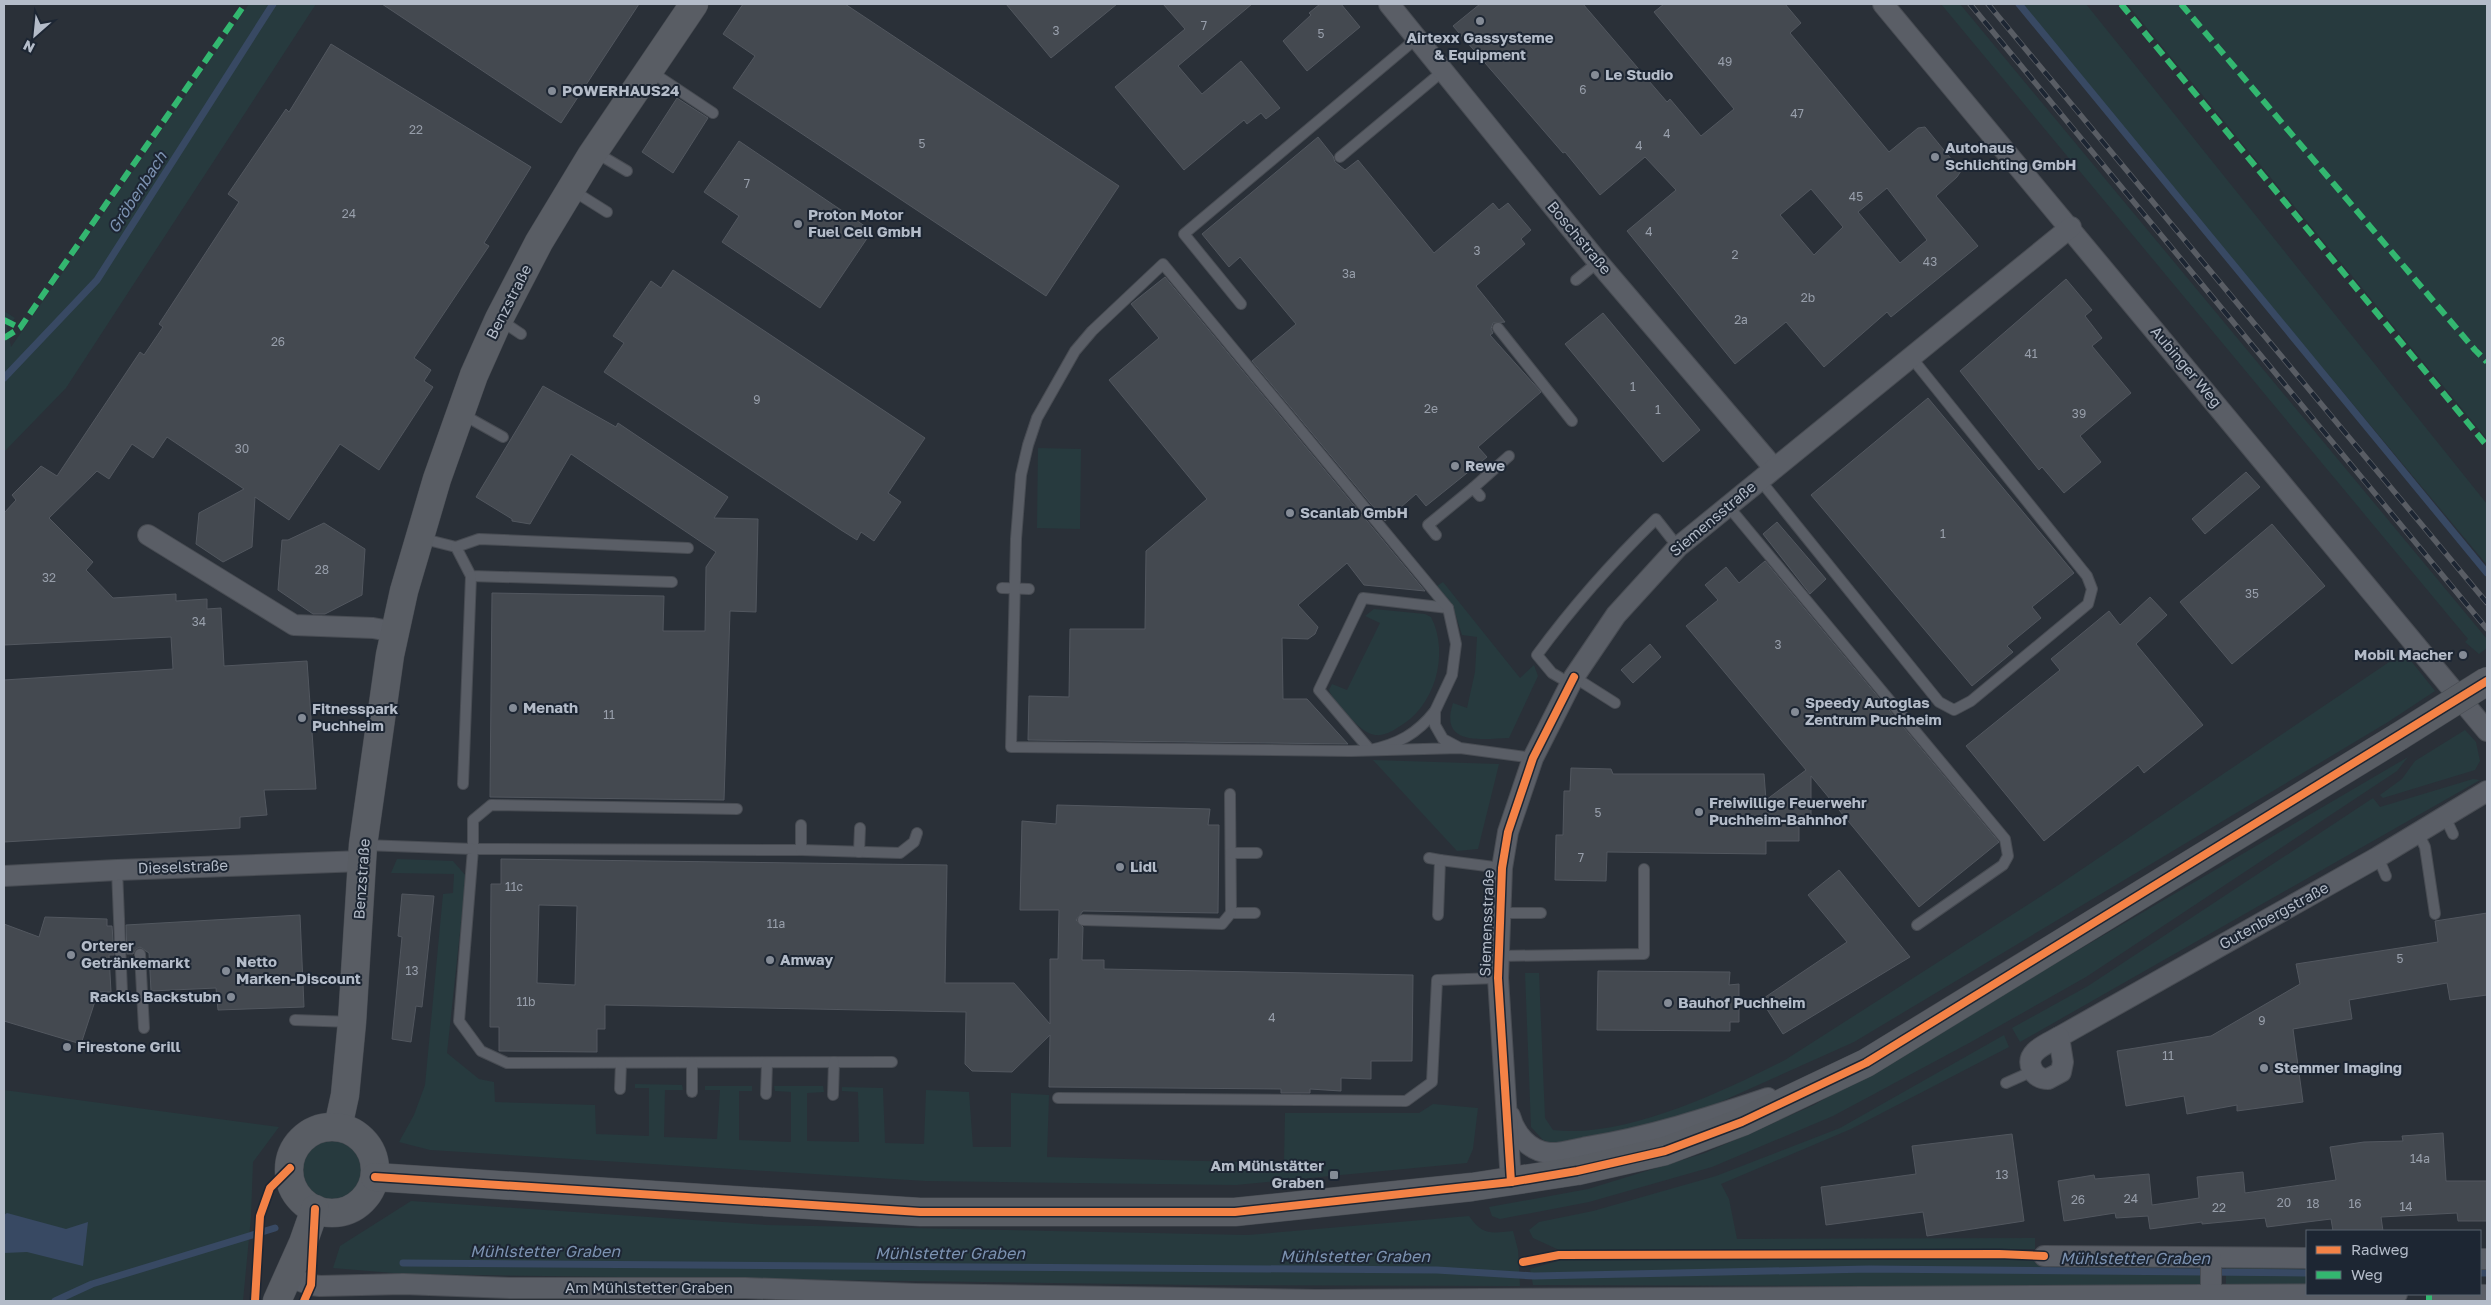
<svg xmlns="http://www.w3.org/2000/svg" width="2491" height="1305" font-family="'Golos Text',sans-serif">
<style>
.green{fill:#273a3e}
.water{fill:#384963}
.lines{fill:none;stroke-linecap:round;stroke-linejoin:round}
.stream{stroke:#384963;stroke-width:7}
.building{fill:#444950;stroke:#52575f;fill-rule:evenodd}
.lane-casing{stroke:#484c53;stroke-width:12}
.street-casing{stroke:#484c53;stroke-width:22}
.secondary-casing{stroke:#484c53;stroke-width:29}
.lane{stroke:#5a5e66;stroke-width:10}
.street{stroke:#5a5e66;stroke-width:20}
.secondary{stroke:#595d64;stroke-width:28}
.rail-casing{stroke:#595d64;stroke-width:5.5}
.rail{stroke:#1d2633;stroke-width:4;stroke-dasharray:11;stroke-linecap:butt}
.secondary-bridge-casing{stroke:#484c53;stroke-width:29;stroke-linecap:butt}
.secondary-bridge{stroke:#595d64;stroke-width:28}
.quiet{stroke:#33b770;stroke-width:6;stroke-dasharray:12 6;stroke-linecap:butt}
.cycleway-casing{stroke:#1d2633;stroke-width:11}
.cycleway{stroke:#f48246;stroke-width:8}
.poi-dot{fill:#848b96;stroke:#1d2633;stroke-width:2}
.labels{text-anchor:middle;stroke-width:4;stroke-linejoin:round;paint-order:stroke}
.number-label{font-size:12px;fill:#989fab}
.poi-label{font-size:15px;font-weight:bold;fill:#b4bcc9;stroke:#1d2633;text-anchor:start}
.street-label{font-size:15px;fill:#b4bcc9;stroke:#1d2633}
.water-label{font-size:16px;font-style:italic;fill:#7c92b1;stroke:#1d2633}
</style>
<rect width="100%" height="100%" fill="#2a3038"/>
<g class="green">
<polygon points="249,4 316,4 66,388 4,452 4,311 15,318 7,327 11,347"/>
<polygon points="1941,4 1960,4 2487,639 2487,648 2479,654 2465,642 2468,639"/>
<polygon points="2019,4 2086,4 2487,504 2487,565"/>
<polygon points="2127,4 2487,4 2487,439"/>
<polygon points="1038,448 1081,449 1080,529 1037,528"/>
<path d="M 1443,582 L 1520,678 L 1534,665 L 1538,676 L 1509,738 C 1481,739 1439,746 1453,703 L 1467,708 L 1475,672 L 1477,637 L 1462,635 L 1455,613 L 1437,586 Z"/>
<path d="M 1374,609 L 1425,614 L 1431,617 C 1450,654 1435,708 1397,728 C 1391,732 1383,736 1375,735 C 1364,733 1355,723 1348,715 C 1342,707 1332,699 1329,690 L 1332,684 L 1347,690 L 1380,623 L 1365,616 Z"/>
<path d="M 2404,652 L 2435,691 L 2388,722 L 1854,1042 L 1718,1103 L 1649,1127 L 1559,1146 L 1543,1140 L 1531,1127 L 1525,973 L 1539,973 L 1545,1118 L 1553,1130 C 1624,1139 1722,1092 1785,1060 L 2060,884 Z"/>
<polygon points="2465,730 2476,742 2480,761 2475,770 2383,798 2380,795 2402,779 2415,761"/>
<polygon points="2408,757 2397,771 2086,977 1971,1042 1833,1116 1712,1167 1589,1202 1500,1219 1492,1216 1489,1207 1588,1189 1705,1153 1814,1105"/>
<polygon points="1373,760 1499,764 1478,849 1457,851"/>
<polygon points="2473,779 2480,780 2020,1042 2012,1028 2088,986 2373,798 2380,807"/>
<polygon points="397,859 453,861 466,876 447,1053 479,1079 494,1082 495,1102 595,1105 596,1134 649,1136 649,1088 635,1088 635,1084 682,1085 683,1090 665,1090 664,1137 717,1139 720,1090 705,1090 705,1086 752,1086 752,1091 739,1091 739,1140 791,1142 791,1092 775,1091 774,1086 823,1086 824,1092 807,1093 807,1141 859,1142 858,1092 842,1091 842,1087 883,1088 885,1143 924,1144 926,1090 969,1092 973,1147 1011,1147 1011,1093 1049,1095 1047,1157 1284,1163 1285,1113 1419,1113 1433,1104 1478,1108 1473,1149 1467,1163 1236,1185 925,1181 430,1150 399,1142 414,1115 425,1085 443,894 453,893 454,874 391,873"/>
<polygon points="2004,1035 2009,1047 1851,1129 1721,1184 1729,1199 1737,1239 2035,1238 2035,1249 1559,1250 1533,1238 1529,1230 1539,1222 1593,1211 1716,1176 1840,1128"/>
<polygon points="4,1090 279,1127 253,1162 251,1217 243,1301 4,1301"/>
<circle cx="332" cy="1170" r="34"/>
<path d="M 411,1201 L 766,1225 L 1248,1235 L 1469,1216 C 1483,1236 1491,1233 1513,1231 L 1518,1250 L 1520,1286 L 1198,1285 L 405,1274 L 333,1268 L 340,1246 Z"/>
<polygon points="2035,1259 2201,1262 2202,1287 1533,1285 1530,1269 1561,1260"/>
<rect x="2226" y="1263" width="81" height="24"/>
</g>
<polygon class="water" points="7,1213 66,1229 88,1222 83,1266 27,1252 4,1253 4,1215"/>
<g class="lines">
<g class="stream">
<polyline points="2019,4 2487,573"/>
<polyline points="4,378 97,280 273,4"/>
<polyline points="403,1263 1437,1270 1534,1276 1869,1269 2307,1273"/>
<polyline points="2480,1273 2487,1273"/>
<polyline points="55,1301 92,1284 275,1228"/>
</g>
</g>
<g class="building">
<polygon points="382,4 639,4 561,123"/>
<polygon points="743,4 845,4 1119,186 1046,296 733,88 755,56 723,34"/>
<polygon points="1006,4 1117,4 1051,58"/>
<polygon points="1163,4 1252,4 1178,66 1202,94 1241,61 1280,108 1266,119 1261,113 1247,124 1244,120 1184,170 1115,87 1185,29"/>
<polygon points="1320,4 1341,4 1360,27 1307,71 1283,41 1311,15 1309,13"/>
<path d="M 1480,4 L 1583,4 L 1667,102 L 1670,99 L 1701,136 L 1734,109 L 1654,12 L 1664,4 L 1785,4 L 1801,23 L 1790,33 L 1889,152 L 1918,128 L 1925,127 L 1961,171 L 1957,177 L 1936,196 L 1978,246 L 1891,317 L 1887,312 L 1824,367 L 1786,322 L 1735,364 L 1627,231 L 1676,190 L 1645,157 L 1600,195 L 1565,152 L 1563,153 L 1453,26 ZM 1887,188 L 1927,240 L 1900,263 L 1858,212 ZM 1811,189 L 1843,227 L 1814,255 L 1780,215 Z"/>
<polygon points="331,44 531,167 484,243 489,246 414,358 431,370 424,381 433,387 379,470 340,444 289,520 255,497 252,547 223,562 196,544 199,513 244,489 167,437 153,458 132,444 109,479 97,471 49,518 93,562 86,570 113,598 176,594 176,601 207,599 207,609 221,608 224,666 307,661 316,789 264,790 267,815 240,817 240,828 4,842 4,680 173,669 171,637 4,645 4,513 16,500 12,495 41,466 57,476 140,352 144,355 163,327 159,324 239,202 228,194 286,109 289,112"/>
<polygon points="677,98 708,118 673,173 642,152"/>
<polygon points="1318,137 1333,156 1335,162 1345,170 1358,160 1434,253 1493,203 1499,210 1508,203 1531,230 1521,239 1525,244 1476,286 1505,322 1493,323 1491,329 1493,333 1490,335 1541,392 1478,447 1487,457 1426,506 1416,494 1385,521 1252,361 1296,324 1240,257 1229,267 1202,234"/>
<polygon points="739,141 872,231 820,308 722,242 739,216 704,192"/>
<polygon points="673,270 925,438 888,493 901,502 874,541 861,532 857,540 841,530 604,372 624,343 613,336 651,281 661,288"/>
<polygon points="1165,277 1425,591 1364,585 1347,563 1298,605 1318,627 1315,634 1308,639 1282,638 1283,699 1307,699 1348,744 1028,740 1029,696 1069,697 1070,629 1145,629 1146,551 1207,499 1109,380 1159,338 1131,304"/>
<polygon points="2066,279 2092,310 2085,316 2102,338 2092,346 2131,393 2080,436 2101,462 2064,493 2042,467 2039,470 1960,371"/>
<polygon points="1603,313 1700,430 1663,462 1565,344"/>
<polygon points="543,386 616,427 618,423 728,497 714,518 758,519 756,612 730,611 724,800 490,797 492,593 664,596 663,631 705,631 706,567 716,552 571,454 530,524 512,521 512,519 476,497"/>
<polygon points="1928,398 2074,573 2032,607 2041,618 2007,646 2013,652 1972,686 1811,495"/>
<polygon points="2246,472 2260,487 2205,534 2192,519"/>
<polygon points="1777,522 1826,579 1810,594 1763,534"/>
<polygon points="324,523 365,549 362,595 325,614 313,614 278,590 282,540 288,540"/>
<polygon points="2272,524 2325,586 2232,664 2180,602"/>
<polygon points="1765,561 1999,842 1919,907 1811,776 1811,825 1799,825 1799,841 1766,841 1766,854 1607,852 1606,881 1555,880 1556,835 1563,835 1564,791 1570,791 1571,768 1611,769 1613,774 1764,774 1766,800 1806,770 1686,626 1718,600 1705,585 1726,567 1739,583"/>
<polygon points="2150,597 2167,615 2136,644 2203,725 2144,773 2138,765 2044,841 1966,746 2060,670 2051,659 2109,611 2120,625"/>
<polygon points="1650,644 1661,657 1633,683 1621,670"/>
<path d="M 1057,805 L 1210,809 L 1208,825 L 1219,825 L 1218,913 L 1083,911 L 1076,920 L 1083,927 L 1082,960 L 1104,960 L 1104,969 L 1413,975 L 1412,1061 L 1371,1061 L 1371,1079 L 1341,1078 L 1341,1091 L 1310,1089 L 1310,1093 L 1281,1093 L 1281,1089 L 1049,1087 L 1050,1035 L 1012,1072 L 972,1071 L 965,1064 L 966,1012 L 605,1005 L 605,1029 L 597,1029 L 597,1052 L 499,1051 L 499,1027 L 490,1027 L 491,884 L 501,884 L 501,859 L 947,865 L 945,983 L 1014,983 L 1050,1024 L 1050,959 L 1058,959 L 1059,910 L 1020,910 L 1022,821 L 1056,824 ZM 539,905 L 577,906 L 575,985 L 537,983 Z"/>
<polygon points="1839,870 1910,957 1783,1034 1761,1000 1847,942 1808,895"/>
<polygon points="402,894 434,896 422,1007 416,1006 411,1042 392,1039 402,937 398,936"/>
<polygon points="2487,913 2487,995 2450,1000 2447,983 2349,1000 2352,1019 2293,1029 2303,1102 2237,1111 2237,1105 2187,1114 2184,1096 2126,1106 2117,1051 2211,1036 2300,984 2296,964 2438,942 2435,921"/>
<polygon points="300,915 304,1007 218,1010 216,988 151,991 149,953 140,947 136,949 133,954 127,954 126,925"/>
<polygon points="45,917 107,919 107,926 112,926 114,955 109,955 111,992 98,992 81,1044 4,1021 4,924 39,937"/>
<polygon points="1598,971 1730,972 1729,985 1739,984 1739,1022 1730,1022 1730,1031 1597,1030"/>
<polygon points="2443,1133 2446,1181 2487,1181 2487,1221 2458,1221 2457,1213 2381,1217 2383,1231 2333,1231 2331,1219 2267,1227 2265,1218 2202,1224 2202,1222 2150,1229 2148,1216 2116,1218 2115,1213 2064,1221 2058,1181 2094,1175 2095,1179 2149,1174 2152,1205 2199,1198 2197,1177 2243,1172 2245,1193 2336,1180 2330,1147 2364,1142 2403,1141 2402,1136"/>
<polygon points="2012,1134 2024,1221 1927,1236 1923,1212 1826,1225 1821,1187 1916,1174 1912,1146"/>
</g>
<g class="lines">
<g class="lane-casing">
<g id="lane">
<polyline points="650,71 713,113"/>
<polyline points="595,152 627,171"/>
<polyline points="1340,157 1443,71"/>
<polyline points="572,190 607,212"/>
<polyline points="1576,280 1598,262"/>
<polyline points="1241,304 1184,234 1417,38"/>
<polyline points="500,320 521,334"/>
<polyline points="1498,328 1572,421"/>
<polyline points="462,414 503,437"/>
<polyline points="1760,480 1939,702 1954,710 1971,701 2088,604 2092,589 2087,576 1911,357"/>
<polyline points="1473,488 1509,456"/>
<polyline points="1728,506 2005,839 2008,856 2003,865 1917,925"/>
<polyline points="1436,535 1428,525 1473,488 1480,496"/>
<polyline points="420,538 456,547 471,576 672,582"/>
<polyline points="456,547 479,539 688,548"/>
<polyline points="1002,588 1029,589"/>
<polyline points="1574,677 1615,703"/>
<path d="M 1571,684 L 1552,673 L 1537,655 C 1573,606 1612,562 1656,519 L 1678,547"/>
<path d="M 1435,711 C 1417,734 1398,744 1370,750 L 1319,690 L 1363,598 L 1448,608"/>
<polyline points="1460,748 1351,751 1011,747 1016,539 1021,475 1028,445 1037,418 1075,351 1092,331 1163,264 1448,608 1456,644 1452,675 1435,711 1435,725 1443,739 1460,748 1533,758"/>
<polyline points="463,784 471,576"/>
<polyline points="1230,794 1231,913 1255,913"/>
<polyline points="737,809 491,805 473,820 473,849 801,850 900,853 914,842 917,833"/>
<polyline points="2445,817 2453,834"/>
<polyline points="801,825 801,850"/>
<polyline points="2418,833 2425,847 2435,914"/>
<polyline points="364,845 473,849 459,1021 481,1051 507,1063 892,1062"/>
<polyline points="859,852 860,828"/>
<polyline points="1231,853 1257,853"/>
<polyline points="2378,857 2386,876"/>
<polyline points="1429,858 1440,860 1438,915"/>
<polyline points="1440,860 1502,868"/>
<polyline points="117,870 122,992"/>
<polyline points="1499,913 1541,913"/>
<polyline points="1083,920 1222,924 1231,913"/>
<polyline points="140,954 144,1028"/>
<polyline points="1498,956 1644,954 1644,869"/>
<polyline points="295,1020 352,1022"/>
<polyline points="2006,1083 2033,1071"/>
<polyline points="620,1089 621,1063"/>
<polyline points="692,1092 692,1063"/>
<polyline points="766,1094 767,1063"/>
<polyline points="833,1095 834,1062"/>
<polyline points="1058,1098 1406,1101 1432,1082 1437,980 1498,978"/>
</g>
</g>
<g class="street-casing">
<g id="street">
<polyline points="1389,4 1598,262 1774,468"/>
<polyline points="1883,4 2487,731"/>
<polyline points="148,535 294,625 373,628 395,632"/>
<polyline points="4,876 117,870 363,861"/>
<polyline points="2059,1037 2378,857 2487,791"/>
<path d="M 2059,1037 L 2063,1062 L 2061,1072 L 2048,1079 C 2041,1079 2035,1076 2032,1069 C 2024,1052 2047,1044 2059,1037 Z"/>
<path d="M 1510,1116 C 1515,1134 1529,1151 1549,1153 C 1561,1154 1576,1149 1587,1147 C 1649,1137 1708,1118 1768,1098"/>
<polyline points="1511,1182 1498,978 1502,868 1508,832 1533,758 1574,677 1616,615 1678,547 2071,227"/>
<polyline points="2044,1256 2307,1258"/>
<polyline points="2211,1258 2211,1301"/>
<polyline points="2480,1259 2487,1259"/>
<polyline points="289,1277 311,1285 320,1286 403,1284 510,1288 745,1288 916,1294 1316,1300 2397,1294"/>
<polyline points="2439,1294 2487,1295"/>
</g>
</g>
<g class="secondary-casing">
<g id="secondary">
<polyline points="338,1127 345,1095 352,1022 363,845 390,655 404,591 437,479 474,375 499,319 539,242 591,156 694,4"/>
<circle cx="332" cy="1170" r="43"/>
<polyline points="375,1177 920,1212 1235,1212 1472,1187 1577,1171 1665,1151 1742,1122 1866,1063 2398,737"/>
<polyline points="277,1301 303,1243 315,1209"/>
</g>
</g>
<use href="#lane" class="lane"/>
<use href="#street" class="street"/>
<use href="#secondary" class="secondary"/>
<g class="rail-casing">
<g id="rail">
<polyline points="1970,4 2487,629"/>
<polyline points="1988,4 2487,603"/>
</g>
</g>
<use href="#rail" class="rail"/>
<g class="secondary-bridge-casing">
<polyline id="secondary-bridge" points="2398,737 2487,681"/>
</g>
<use href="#secondary-bridge" class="secondary-bridge"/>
<g class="quiet">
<polyline points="2121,4 2487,446"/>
<polyline points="2181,4 2475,350 2487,362"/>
<polyline points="4,320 20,328"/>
<polyline points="4,338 20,328 245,4"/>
<polyline points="2429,1294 2429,1301"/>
</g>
<g class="cycleway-casing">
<g id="cycleway">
<polyline points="375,1177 920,1212 1235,1212 1511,1182 1577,1171 1665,1151 1742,1122 1866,1063 2487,681"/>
<polyline points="1511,1182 1498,978 1502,868 1508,832 1533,758 1574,677"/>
<polyline points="1523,1262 1559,1255 1999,1254 2044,1256"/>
<polyline points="255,1301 260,1216 270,1188 290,1168"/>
<polyline points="304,1301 311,1285 315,1209"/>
</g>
</g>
<use href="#cycleway" class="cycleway"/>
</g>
<g class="poi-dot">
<circle cx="1480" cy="21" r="5"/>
<circle cx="1595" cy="75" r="5"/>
<circle cx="552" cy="91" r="5"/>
<circle cx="1935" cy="157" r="5"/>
<circle cx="798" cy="224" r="5"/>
<circle cx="1455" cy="466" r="5"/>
<circle cx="1290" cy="513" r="5"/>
<circle cx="2463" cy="655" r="5"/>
<circle cx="513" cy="708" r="5"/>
<circle cx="1795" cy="712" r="5"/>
<circle cx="302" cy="718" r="5"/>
<circle cx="1699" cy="812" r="5"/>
<circle cx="1120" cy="867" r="5"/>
<circle cx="71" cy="955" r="5"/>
<circle cx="770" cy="960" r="5"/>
<circle cx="226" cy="971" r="5"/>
<circle cx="231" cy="997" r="5"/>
<circle cx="1668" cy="1003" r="5"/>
<circle cx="67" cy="1047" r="5"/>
<circle cx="2264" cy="1068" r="5"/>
<rect x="1329" y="1170" width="10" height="10" rx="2.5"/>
</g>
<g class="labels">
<g class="number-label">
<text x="1204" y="30">7</text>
<text x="1056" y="35">3</text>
<text x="1321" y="38">5</text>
<text x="1725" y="66">49</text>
<text x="1583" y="94">6</text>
<text x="1797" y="118">47</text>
<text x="416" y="134">22</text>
<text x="1667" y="138">4</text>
<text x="922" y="148">5</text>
<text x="1639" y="150">4</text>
<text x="747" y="188">7</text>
<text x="1856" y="201">45</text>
<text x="349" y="218">24</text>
<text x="1649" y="236">4</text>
<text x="1477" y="255">3</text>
<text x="1735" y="259">2</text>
<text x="1930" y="266">43</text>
<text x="1349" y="278">3a</text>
<text x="1808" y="302">2b</text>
<text x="1741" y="324">2a</text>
<text x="278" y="346">26</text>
<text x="2031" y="358">41</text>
<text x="1633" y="391">1</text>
<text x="757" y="404">9</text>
<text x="1431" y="413">2e</text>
<text x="1658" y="414">1</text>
<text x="2079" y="418">39</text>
<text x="242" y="453">30</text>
<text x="1943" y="538">1</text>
<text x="322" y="574">28</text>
<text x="49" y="582">32</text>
<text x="2252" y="598">35</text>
<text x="199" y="626">34</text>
<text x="1778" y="649">3</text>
<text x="609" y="719">11</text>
<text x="1598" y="817">5</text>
<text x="1581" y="862">7</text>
<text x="514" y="891">11c</text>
<text x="776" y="928">11a</text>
<text x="2400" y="963">5</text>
<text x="412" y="975">13</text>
<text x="526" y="1006">11b</text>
<text x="1272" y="1022">4</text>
<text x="2262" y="1025">9</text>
<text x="2168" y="1060">11</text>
<text x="2420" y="1163">14a</text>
<text x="2002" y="1179">13</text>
<text x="2131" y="1203">24</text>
<text x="2078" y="1204">26</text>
<text x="2284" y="1207">20</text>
<text x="2313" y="1208">18</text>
<text x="2355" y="1208">16</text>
<text x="2406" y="1211">14</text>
<text x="2219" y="1212">22</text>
</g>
<g class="poi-label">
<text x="1480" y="43" text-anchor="middle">Airtexx Gassysteme<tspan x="1480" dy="17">&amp; Equipment</tspan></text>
<text x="1605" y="80">Le Studio</text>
<text x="562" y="96">POWERHAUS24</text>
<text x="1945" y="153">Autohaus<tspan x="1945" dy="17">Schlichting GmbH</tspan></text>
<text x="808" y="220">Proton Motor<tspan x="808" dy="17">Fuel Cell GmbH</tspan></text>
<text x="1465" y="471">Rewe</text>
<text x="1300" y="518">Scanlab GmbH</text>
<text x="2453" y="660" text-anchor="end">Mobil Macher</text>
<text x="1805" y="708">Speedy Autoglas<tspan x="1805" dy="17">Zentrum Puchheim</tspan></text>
<text x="523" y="713">Menath</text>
<text x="312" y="714">Fitnesspark<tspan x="312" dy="17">Puchheim</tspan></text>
<text x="1709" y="808">Freiwillige Feuerwehr<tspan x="1709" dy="17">Puchheim-Bahnhof</tspan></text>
<text x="1130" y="872">Lidl</text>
<text x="81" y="951">Orterer<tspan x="81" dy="17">Getränkemarkt</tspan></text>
<text x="780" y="965">Amway</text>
<text x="236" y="967">Netto<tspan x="236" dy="17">Marken-Discount</tspan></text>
<text x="221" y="1002" text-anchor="end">Rackls Backstubn</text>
<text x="1678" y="1008">Bauhof Puchheim</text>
<text x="77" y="1052">Firestone Grill</text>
<text x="2274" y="1073">Stemmer Imaging</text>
<text x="1324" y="1171" text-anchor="end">Am Mühlstätter<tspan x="1324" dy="17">Graben</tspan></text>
</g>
<g class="street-label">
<text transform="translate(1579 238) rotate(50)" y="5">Boschstraße</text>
<text transform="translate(509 302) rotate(-63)" y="5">Benzstraße</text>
<text transform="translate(2186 367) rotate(50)" y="5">Aubinger Weg</text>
<text transform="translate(1713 519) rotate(-40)" y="5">Siemensstraße</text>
<text transform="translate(183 867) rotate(-2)" y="5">Dieselstraße</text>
<text transform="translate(362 879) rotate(-86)" y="5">Benzstraße</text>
<text transform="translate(2274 916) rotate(-29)" y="5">Gutenbergstraße</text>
<text transform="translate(1487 923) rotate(-88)" y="5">Siemensstraße</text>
<text x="649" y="1293">Am Mühlstetter Graben</text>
</g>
<g class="water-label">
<text transform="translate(137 192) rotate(-57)" y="6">Gröbenbach</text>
<text x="545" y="1257">Mühlstetter Graben</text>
<text x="950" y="1259">Mühlstetter Graben</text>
<text x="1355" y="1262">Mühlstetter Graben</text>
<text x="2135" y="1264">Mühlstetter Graben</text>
</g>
</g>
<rect width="2491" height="1305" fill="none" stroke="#b4bcc9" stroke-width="10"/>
<rect x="2306" y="1230" width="175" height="65" fill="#1d2633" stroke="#59626f"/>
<rect x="2316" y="1246" width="25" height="8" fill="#f48246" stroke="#59626f"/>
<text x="2351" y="1255" font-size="15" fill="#b4bcc9">Radweg</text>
<rect x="2316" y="1271" width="25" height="8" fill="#33b770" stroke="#59626f"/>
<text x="2351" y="1280" font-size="15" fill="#b4bcc9">Weg</text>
<g transform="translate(35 35) rotate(207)" stroke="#1d2633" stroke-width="4" paint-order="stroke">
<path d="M0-4L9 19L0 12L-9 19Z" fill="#b4bcc9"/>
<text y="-8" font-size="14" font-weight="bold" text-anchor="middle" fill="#b4bcc9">N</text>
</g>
</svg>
